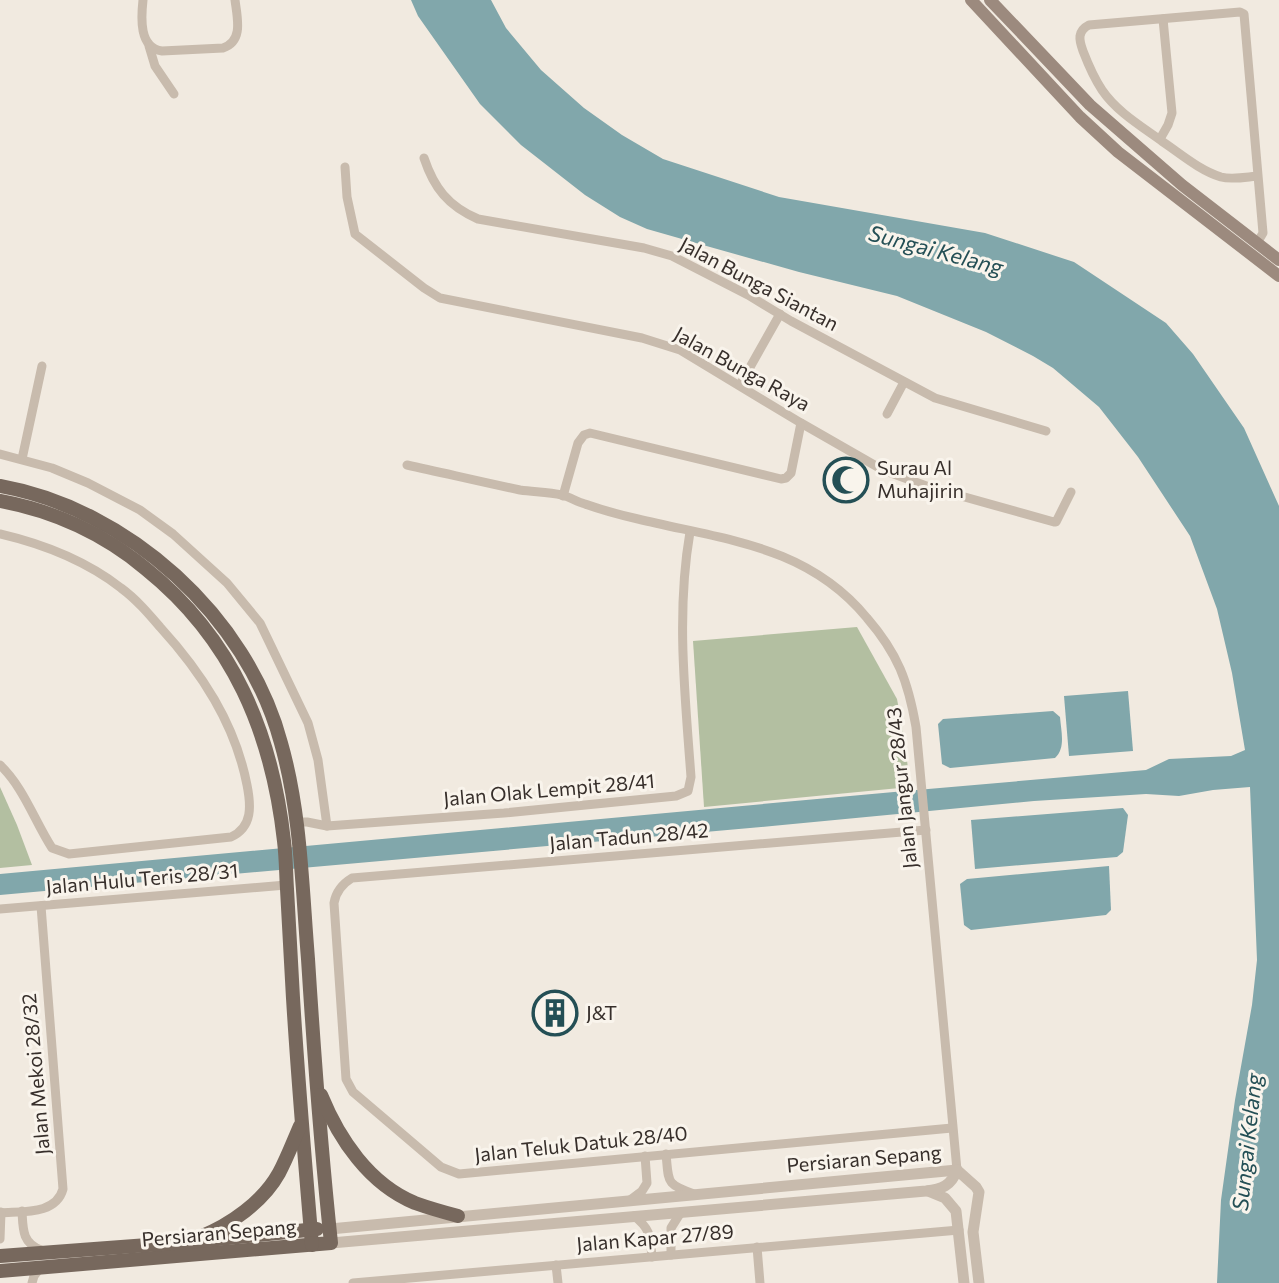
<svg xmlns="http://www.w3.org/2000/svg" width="1279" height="1283" font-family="Commissioner,sans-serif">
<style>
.green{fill:#b3bfa1}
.water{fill:#81a7ab}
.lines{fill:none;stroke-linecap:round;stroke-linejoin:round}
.minor{stroke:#c8bbad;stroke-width:9}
.tertiary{stroke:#c8bbad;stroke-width:11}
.secondary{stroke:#9c8a7e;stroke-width:12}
.primary{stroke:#77685d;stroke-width:14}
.labels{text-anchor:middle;stroke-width:6;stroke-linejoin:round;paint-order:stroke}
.street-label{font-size:20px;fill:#372f2b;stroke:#f9f4ec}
.poi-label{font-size:20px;fill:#372f2b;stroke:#f9f4ec;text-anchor:start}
.water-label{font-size:22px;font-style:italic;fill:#244f55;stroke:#f9f4ec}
</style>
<rect width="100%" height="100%" fill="#f1eae0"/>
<g class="green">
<polygon points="857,627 897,699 905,742 910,787 704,807 693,641"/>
<polygon points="0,787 17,825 32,865 0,868"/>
</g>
<g class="water">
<polygon points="411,0 491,0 506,28 541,70 584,108 622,135 663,159 779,197 985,233 1074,262 1166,323 1193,354 1244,428 1279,506 1279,1283 1217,1283 1221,1200 1235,1100 1252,1005 1257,960 1250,787 1213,790 1179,796 1146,794 1034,801 772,826 0,895 0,874 905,791 1146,770 1169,759 1231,756 1245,750 1232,673 1217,609 1190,536 1138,457 1099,407 1053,368 1033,356 986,332 897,296 799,272 710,247 647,229 620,217 585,195 521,145 480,104 418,16"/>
<polygon points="1128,691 1133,751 1069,756 1064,696"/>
<path d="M 1053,711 L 1060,717 C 1061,731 1066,748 1055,758 L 950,768 L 942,764 L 938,724 L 943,719 Z"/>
<polygon points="1123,808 1128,815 1123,852 1117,857 975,869 971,820"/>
<polygon points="1109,866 1111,910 1106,915 971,930 964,925 960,884 967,879"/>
</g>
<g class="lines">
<g class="minor">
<path d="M 143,0 C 141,18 139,48 162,51 L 223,48 C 244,41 237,17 235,0"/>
<polyline points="149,46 155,66 174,94"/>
<polyline points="1160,139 1168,125 1172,113 1163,19"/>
<path d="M 424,158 C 434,188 448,206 478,219 L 644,248 L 672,256 L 748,295 L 791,321 L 935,398 L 1046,431"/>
<polyline points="345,167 347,197 355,234 424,288 440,298 642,338 680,350 801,423 883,470 929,487 1054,522 1056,522 1071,492"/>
<path d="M 1257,243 L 1263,233 L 1244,14 L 1240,12 L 1089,25 C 1077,31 1079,40 1083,51 C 1088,64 1094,78 1102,90 C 1117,112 1141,126 1163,142 C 1181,154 1199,170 1221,177 C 1232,180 1246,177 1258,176"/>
<polyline points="740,385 780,314"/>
<polyline points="887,414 904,382"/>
<polyline points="0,454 52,468 88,483 140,510 173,534 227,583 260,623 308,723 318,760 327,826"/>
<polyline points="22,459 42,366"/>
<path d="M 407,465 C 444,473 482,482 520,490 C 534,492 548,492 562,495 C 570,497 577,502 585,504 C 602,510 620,515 638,519 C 724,540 807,545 867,618 C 898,654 908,681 916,727 L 957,1170"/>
<polyline points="563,496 578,443 584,435 590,433 781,479 786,478 791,473 801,423"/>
<path d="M 0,534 C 43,544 86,561 121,588 C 136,599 148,613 160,627 C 201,672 235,723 247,785 C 251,805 253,827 231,837 L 69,854 L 52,848 C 34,820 24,788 0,765"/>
<path d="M 297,822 L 307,822 L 327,826 L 504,813 L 676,796 L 688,791 L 691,777 C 685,695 676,613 690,532"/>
<path d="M 926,830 L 352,878 C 342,884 336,891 334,903 L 346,1079 L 353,1092 L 441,1167 L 459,1174 L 952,1128"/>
<polyline points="0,909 286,885"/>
<path d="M 666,1154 C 669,1182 665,1184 694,1194"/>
<polyline points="630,1200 642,1191 647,1183 645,1156"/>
<path d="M 22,1211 C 23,1229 22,1243 41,1250"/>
<path d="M 0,1213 C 22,1211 56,1215 63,1189 L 41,906"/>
<path d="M 634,1216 C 651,1229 650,1237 652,1257"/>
<polyline points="0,1239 1,1212"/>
<polyline points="757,1247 760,1283"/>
<polyline points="671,1255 671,1228 681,1212"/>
<polyline points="556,1265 558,1283"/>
<polyline points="32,1283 34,1276 40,1268"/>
<polyline points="353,1283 959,1230"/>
</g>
<g class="tertiary">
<polyline points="957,1170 976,1187 979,1192 973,1232 979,1283"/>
<polyline points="928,1191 945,1198 956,1211 964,1283"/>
<polyline points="330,1229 957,1170"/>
<path d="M 331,1243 L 926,1191 C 942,1189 951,1186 957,1170"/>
</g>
<g class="secondary">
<polyline points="971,0 1080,117 1118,152 1279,276"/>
<polyline points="990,0 1090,105 1182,185 1279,260"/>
</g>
<g class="primary">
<path d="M 0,486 C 128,509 247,616 281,743 C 301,813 302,887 308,959 C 314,1054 321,1149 331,1243 L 0,1271"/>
<path d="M 0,501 C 54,511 104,534 146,569 C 233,639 272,733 284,841 C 286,857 286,873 287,889 C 289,926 291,962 293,998 C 298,1080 305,1163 312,1245"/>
<path d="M 321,1095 C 339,1139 369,1184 415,1203 C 429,1208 443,1212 458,1216"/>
<path d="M 200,1237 C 230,1225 263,1202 279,1173 C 287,1158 293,1142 300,1126"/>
<polyline points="0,1256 188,1242 317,1229"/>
</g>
</g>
<defs>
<g id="mosque-ring" transform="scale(2.3)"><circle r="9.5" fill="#f9f4ec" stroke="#244f55" stroke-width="1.5"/><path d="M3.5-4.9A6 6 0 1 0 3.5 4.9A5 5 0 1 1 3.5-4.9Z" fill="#244f55"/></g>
<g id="building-ring" transform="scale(2.3)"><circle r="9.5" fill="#f9f4ec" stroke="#244f55" stroke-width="1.5"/><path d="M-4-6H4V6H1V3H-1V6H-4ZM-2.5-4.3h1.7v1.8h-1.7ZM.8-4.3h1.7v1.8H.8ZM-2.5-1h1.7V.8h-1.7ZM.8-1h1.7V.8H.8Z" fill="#244f55"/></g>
</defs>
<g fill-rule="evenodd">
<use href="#mosque-ring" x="846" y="480"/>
<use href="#building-ring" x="555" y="1013"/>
</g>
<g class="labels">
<g class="street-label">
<text transform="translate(759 284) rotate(28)" y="7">Jalan Bunga Siantan</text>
<text transform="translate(742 369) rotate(29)" y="7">Jalan Bunga Raya</text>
<text transform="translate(902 788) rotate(-96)" y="7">Jalan Jangur 28/43</text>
<text transform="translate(549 790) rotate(-5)" y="7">Jalan Olak Lempit 28/41</text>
<text transform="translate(629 837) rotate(-5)" y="7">Jalan Tadun 28/42</text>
<text transform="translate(142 879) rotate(-5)" y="7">Jalan Hulu Teris 28/31</text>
<text transform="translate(36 1074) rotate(-95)" y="7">Jalan Mekoi 28/32</text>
<text transform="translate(581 1144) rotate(-6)" y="7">Jalan Teluk Datuk 28/40</text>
<text transform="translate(864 1159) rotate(-5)" y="7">Persiaran Sepang</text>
<text transform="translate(219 1233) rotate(-5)" y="7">Persiaran Sepang</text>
<text transform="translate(655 1238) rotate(-5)" y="7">Jalan Kapar 27/89</text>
</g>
<g class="poi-label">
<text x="877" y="475">Surau Al<tspan x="877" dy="23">Muhajirin</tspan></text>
<text x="586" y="1020">J&amp;T</text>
</g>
<g class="water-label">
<text transform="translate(936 250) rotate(15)" y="8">Sungai Kelang</text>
<text transform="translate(1247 1142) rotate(-84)" y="8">Sungai Kelang</text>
</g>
</g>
</svg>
